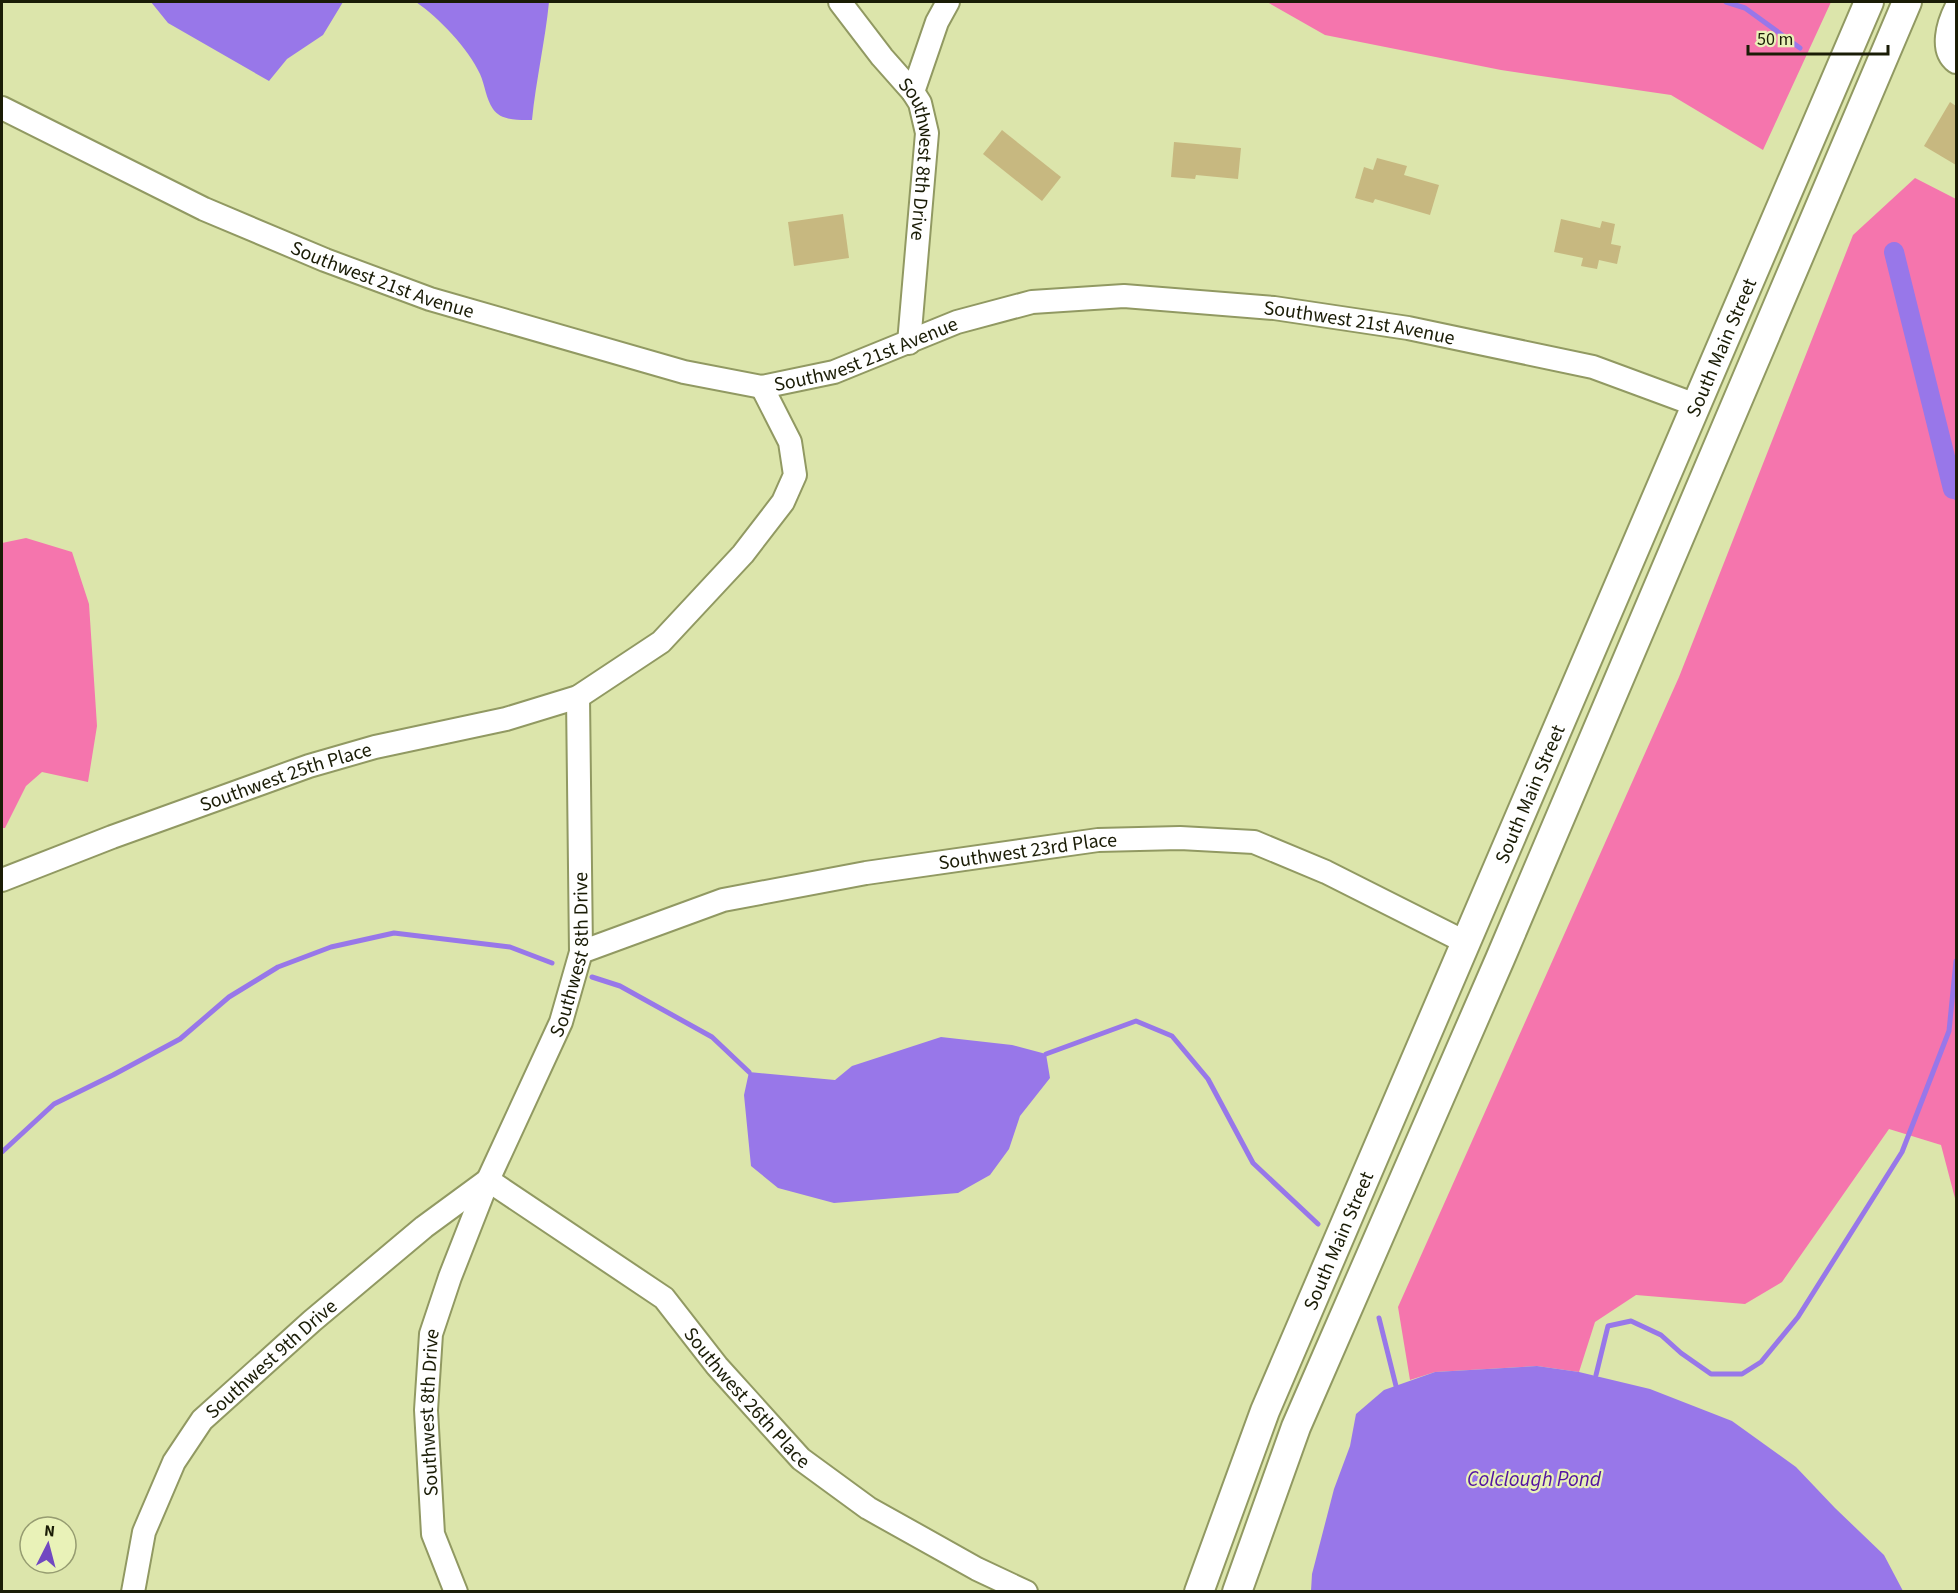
<svg xmlns="http://www.w3.org/2000/svg" width="1958" height="1593" font-family="'Source Sans 3',sans-serif">
<style>
.forest{fill:#f575ad}
.water{fill:#9877e9}
.lines{fill:none;stroke-linecap:round;stroke-linejoin:round}
.stream{stroke:#9877e9;stroke-width:5}
.canal{stroke:#9877e9;stroke-width:20}
.building{fill:#c7b880}
.minor-casing{stroke:#919962;stroke-width:26}
.major-casing{stroke:#919962;stroke-width:32}
.minor{stroke:#fff;stroke-width:22}
.major{stroke:#fff;stroke-width:28}
.labels{text-anchor:middle;stroke-width:4.5;stroke-linejoin:round;paint-order:stroke}
.street-label{font-size:20px;fill:#1a1c06;stroke:#e9f2b8}
.water-label{font-size:21px;font-style:italic;fill:#5214a0;stroke:#e9f2b8}
</style>
<rect width="100%" height="100%" fill="#dce5ab"/>
<g class="forest">
<polygon points="1267,2 1831,2 1763,150 1671,95 1501,70 1325,35"/>
<polygon points="1915,178 1956,199 1956,1202 1941,1145 1889,1129 1782,1282 1745,1304 1636,1295 1595,1322 1579,1372 1537,1366 1435,1372 1410,1380 1398,1307 1679,677 1853,235"/>
<polygon points="26,538 72,552 89,604 97,726 88,782 42,772 26,786 5,828 2,828 2,543"/>
</g>
<g class="water">
<polygon points="151,2 343,2 323,35 287,59 269,81 168,23"/>
<path d="M 416,2 L 549,2 C 545,42 536,80 532,120 C 519,120 501,121 493,109 C 486,99 485,85 480,74 C 468,48 439,18 416,2 Z"/>
<polygon points="941,1037 1012,1045 1046,1054 1050,1078 1020,1116 1009,1149 990,1175 958,1193 834,1203 778,1188 751,1166 744,1095 749,1072 835,1080 852,1066"/>
<polygon points="1537,1366 1579,1372 1650,1389 1732,1421 1796,1467 1835,1508 1884,1555 1903,1591 1311,1591 1312,1574 1334,1489 1350,1446 1356,1414 1384,1390 1435,1372"/>
</g>
<g class="lines">
<g class="stream">
<polyline points="1726,2 1745,8 1800,48"/>
<polyline points="1953,489 1956,498"/>
<polyline points="592,977 620,986 712,1037 749,1072"/>
<polyline points="1046,1054 1136,1021 1172,1036 1208,1079 1253,1163 1318,1224"/>
<polyline points="2,1152 54,1104 113,1075 180,1039 229,997 278,967 331,947 394,933 510,947 552,963"/>
<polyline points="1379,1318 1396,1386"/>
<polyline points="1596,1375 1608,1326 1631,1321 1661,1335 1681,1353 1711,1374 1742,1374 1761,1362 1798,1317 1902,1152 1949,1031 1956,961"/>
</g>
<polyline class="canal" points="1894,252 1953,489"/>
</g>
<g class="building">
<polygon points="1950,102 1956,106 1956,165 1924,146"/>
<polygon points="1002,130 1061,177 1042,201 983,154"/>
<polygon points="1174,142 1241,148 1238,179 1196,175 1195,179 1171,177"/>
<polygon points="1377,158 1407,166 1404,175 1439,185 1430,215 1375,199 1373,203 1355,198 1364,167 1373,170"/>
<polygon points="843,214 849,258 794,266 788,222"/>
<polygon points="1561,219 1600,228 1602,221 1615,224 1611,244 1621,246 1617,264 1599,260 1597,269 1581,266 1583,258 1554,252"/>
</g>
<g class="lines">
<g class="minor-casing">
<g id="minor">
<path id="s1" d="M 840,2 L 882,57 L 913,92 L 920,103 L 927,133 L 909,343"/>
<path d="M 1956,8 C 1948,24 1940,50 1956,62"/>
<polyline points="913,92 937,22 948,2"/>
<path id="s2" d="M 2,108 L 204,209 L 325,260 L 430,299 L 684,372 L 762,387 L 834,372 L 957,322 L 1032,302 L 1124,296 L 1274,308 L 1408,328 L 1593,367 L 1696,405"/>
<path id="s3" d="M 2,880 L 112,837 L 309,766 L 375,747 L 506,719 L 578,697 L 661,642 L 743,554 L 783,502 L 795,475 L 790,442 L 762,387"/>
<path id="s4" d="M 581,952 L 723,900 L 866,873 L 1098,840 L 1180,838 L 1254,842 L 1326,872 L 1467,943"/>
<path id="s5" d="M 133,1592 L 144,1532 L 174,1462 L 202,1420 L 312,1321 L 424,1227 L 488,1180 L 664,1298 L 717,1366 L 801,1459 L 868,1508 L 977,1569 L 1026,1592"/>
<path id="s6" d="M 456,1592 L 433,1534 L 426,1410 L 431,1334 L 450,1277 L 488,1180 L 561,1022 L 581,952 L 578,697"/>
</g>
</g>
<g class="major-casing">
<g id="major">
<path id="s7" d="M 1199,1592 L 1265,1411 L 1869,2"/>
<polyline points="1237,1592 1296,1427 1500,959 1907,2"/>
</g>
</g>
<use href="#minor" class="minor"/>
<use href="#major" class="major"/>
</g>
<g class="labels">
<g class="street-label">
<text dy="7" stroke="none"><textPath href="#s1" startOffset="184">Southwest 8th Drive</textPath></text>
<text dy="7" stroke="none"><textPath href="#s2" startOffset="418">Southwest 21st Avenue</textPath></text>
<text dy="7" stroke="none"><textPath href="#s2" startOffset="1426">Southwest 21st Avenue</textPath></text>
<text dy="7" stroke="none"><textPath href="#s7" startOffset="1350">South Main Street</textPath></text>
<text dy="7" stroke="none"><textPath href="#s2" startOffset="922">Southwest 21st Avenue</textPath></text>
<text dy="7" stroke="none"><textPath href="#s3" startOffset="302">Southwest 25th Place</textPath></text>
<text dy="7" stroke="none"><textPath href="#s7" startOffset="864">South Main Street</textPath></text>
<text dy="7" stroke="none"><textPath href="#s4" startOffset="460">Southwest 23rd Place</textPath></text>
<text dy="7" stroke="none"><textPath href="#s6" startOffset="670">Southwest 8th Drive</textPath></text>
<text dy="7" stroke="none"><textPath href="#s7" startOffset="378">South Main Street</textPath></text>
<text dy="7" stroke="none"><textPath href="#s5" startOffset="280">Southwest 9th Drive</textPath></text>
<text dy="7" stroke="none"><textPath href="#s5" startOffset="903">Southwest 26th Place</textPath></text>
<text dy="7" stroke="none"><textPath href="#s6" startOffset="184">Southwest 8th Drive</textPath></text>
</g>
<g class="water-label">
<text x="1534" y="1486">Colclough Pond</text>
</g>
</g>
<rect width="1958" height="1593" fill="none" stroke="#1a1c06" stroke-width="6"/>
<g transform="translate(48 1545) rotate(6)"><circle r="28" fill="#e9f2b8" stroke="#969c71" stroke-width="1.5"/>
<path d="M0-4.5L10 22L0 15L-10 22Z" fill="#7148c1"/>
<text y="-9" font-size="16" font-weight="bold" text-anchor="middle" fill="#1a1c06">N</text>
</g>
<path d="M1748 45v9h140v-9" fill="none" stroke="#1a1c06" stroke-width="3"/>
<text x="1757" y="45" font-size="18" fill="#1a1c06" stroke="#e9f2b8" stroke-width="4.5" paint-order="stroke">50 m</text>
</svg>
